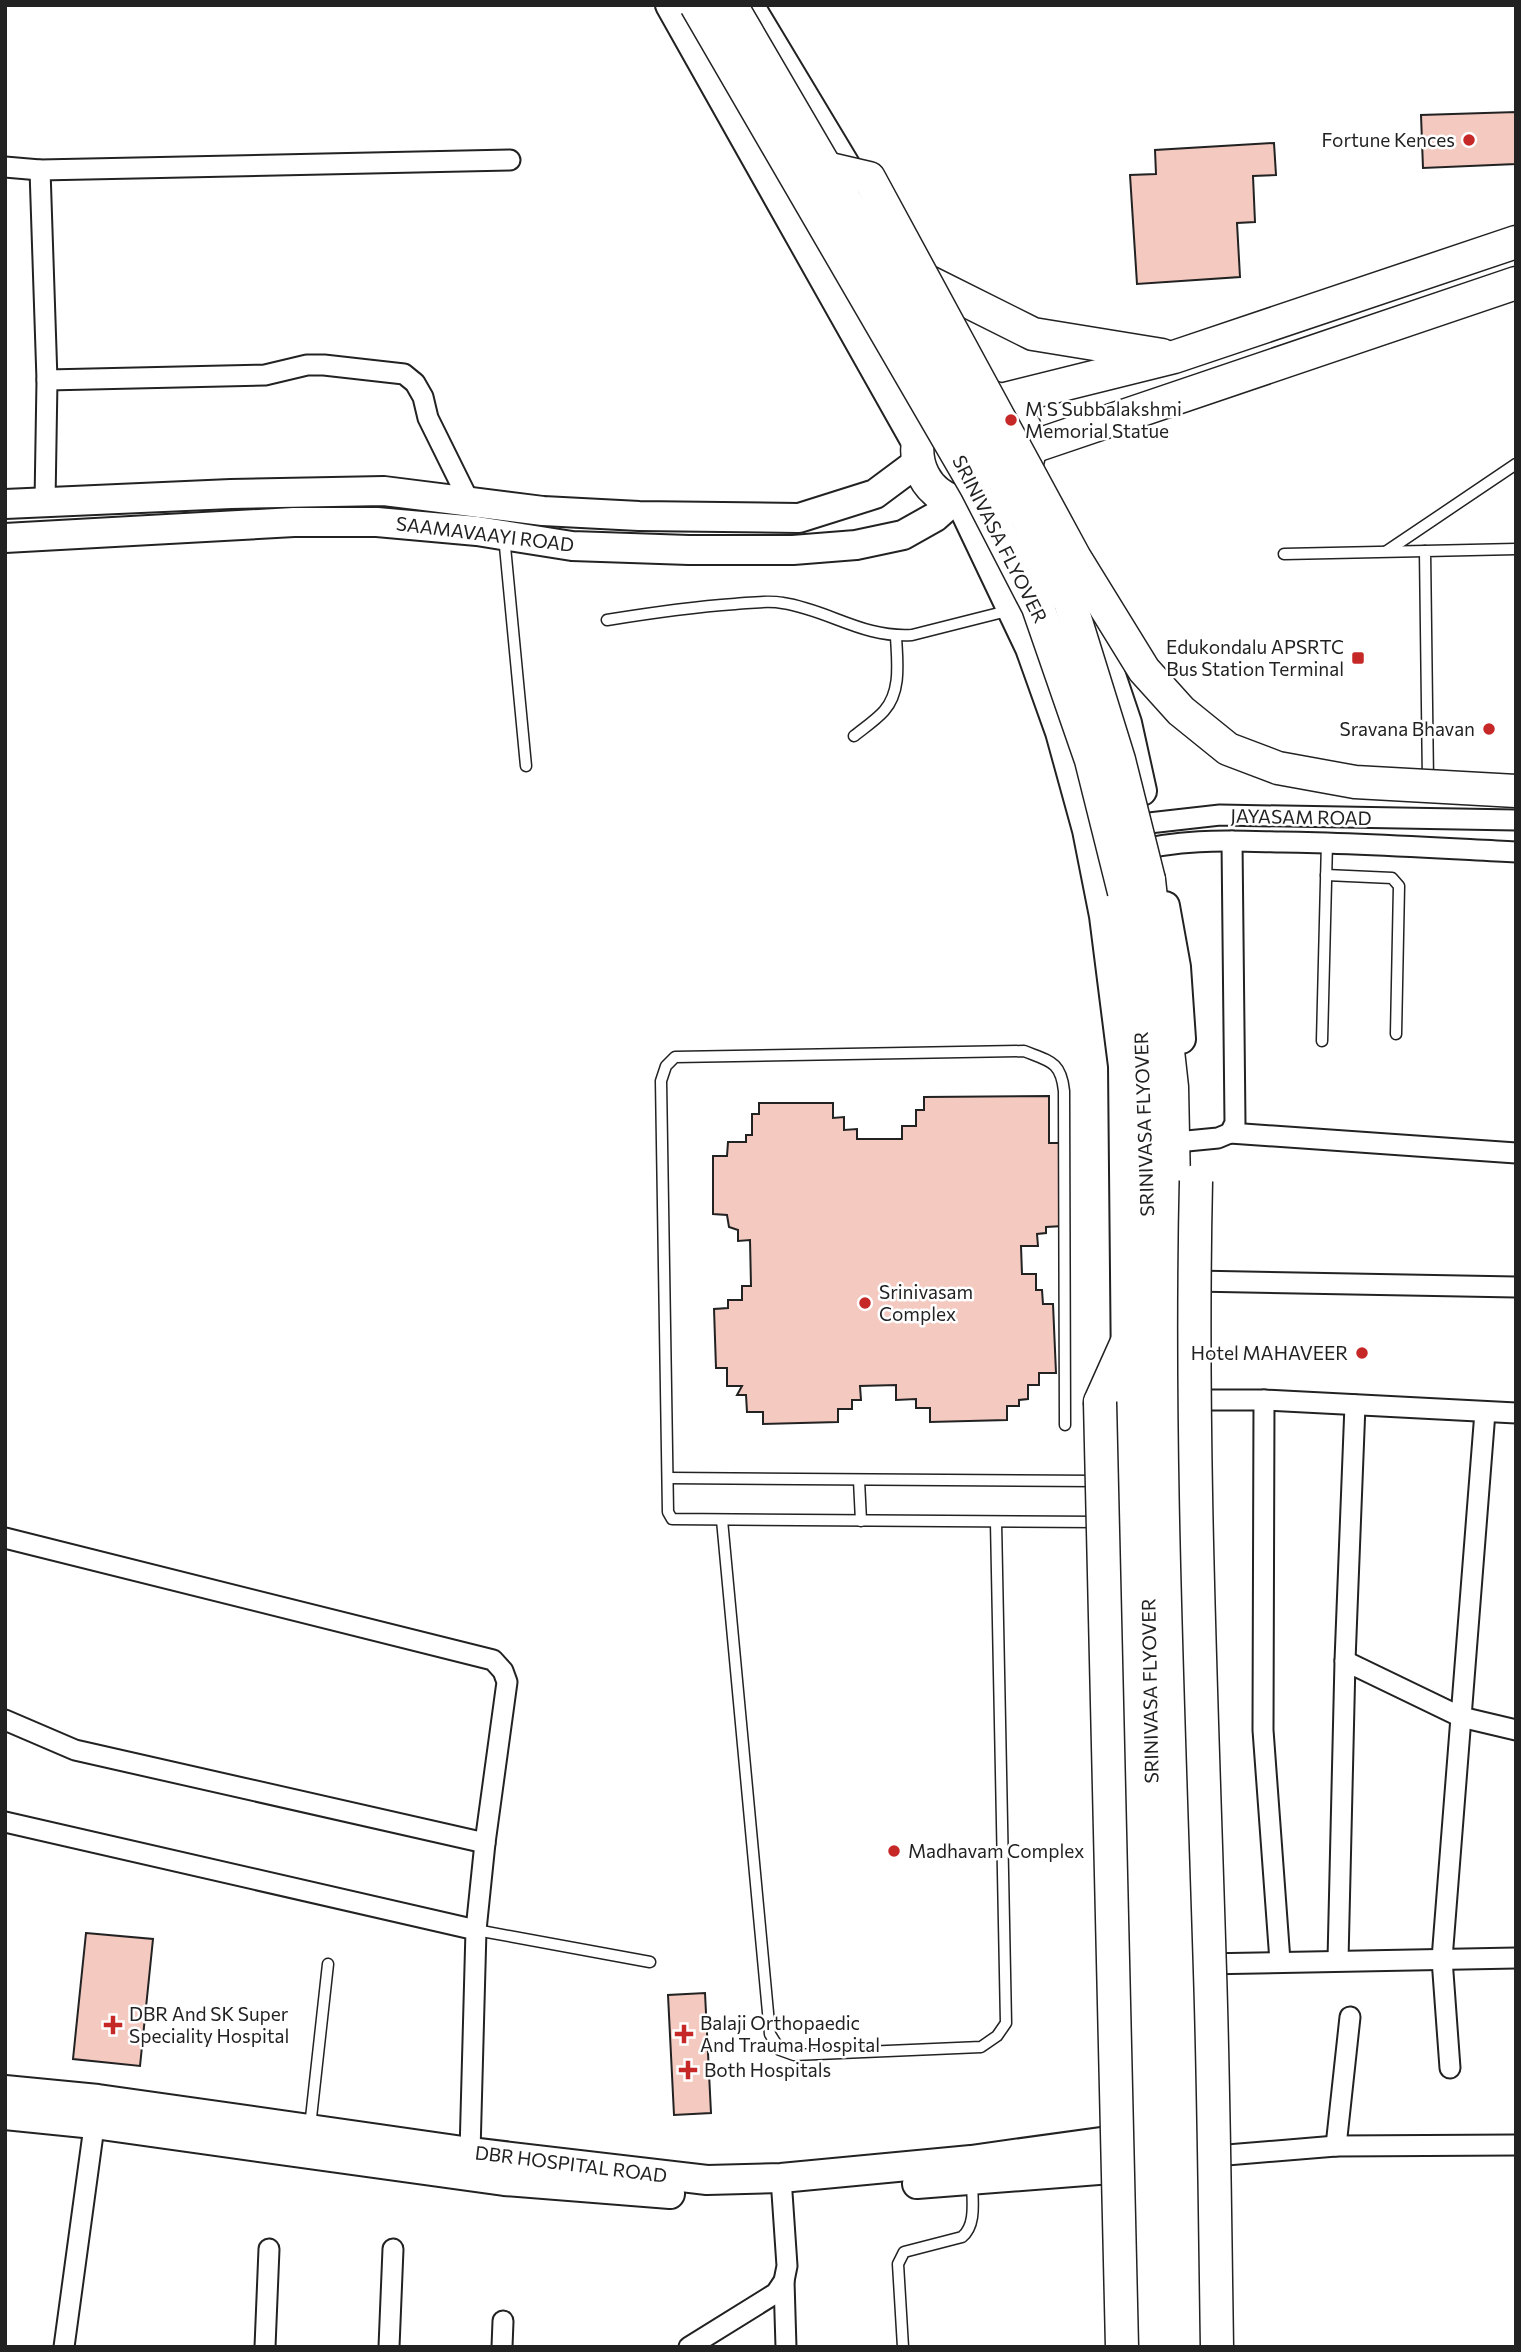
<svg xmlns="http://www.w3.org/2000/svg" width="1521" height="2352" font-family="Commissioner,sans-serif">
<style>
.building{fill:#f3c9c0;stroke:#222;stroke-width:2}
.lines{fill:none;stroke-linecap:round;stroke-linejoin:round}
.lane-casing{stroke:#222;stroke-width:13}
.street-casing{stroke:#222;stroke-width:23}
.secondary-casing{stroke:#222;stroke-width:32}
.primary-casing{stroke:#222;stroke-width:35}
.lane{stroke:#fff;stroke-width:10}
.street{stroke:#fff;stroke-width:19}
.secondary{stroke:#fff;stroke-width:28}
.primary{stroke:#fff;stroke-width:32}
.primary-bridge-casing{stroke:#222;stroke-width:35;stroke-linecap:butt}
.primary-bridge{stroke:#fff;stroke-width:32}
.poi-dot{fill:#c62828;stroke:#fff;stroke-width:2.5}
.labels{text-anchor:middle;stroke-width:5;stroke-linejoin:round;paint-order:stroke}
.poi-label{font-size:19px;fill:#222;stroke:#fff;text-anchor:start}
.street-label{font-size:19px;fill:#222;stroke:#fff}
</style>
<rect width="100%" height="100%" fill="#fff"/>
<g class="building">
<polygon points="1516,112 1516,164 1423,168 1421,115"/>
<polygon points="1274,143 1276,175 1253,176 1255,222 1237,223 1240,277 1137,284 1130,175 1156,174 1155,150"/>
<polygon points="1049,1096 1049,1143 1062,1143 1063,1226 1046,1227 1046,1233 1037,1234 1038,1246 1021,1246 1022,1274 1036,1274 1036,1290 1042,1290 1043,1304 1053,1304 1056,1373 1039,1373 1039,1385 1028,1385 1028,1399 1019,1400 1019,1406 1007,1406 1007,1420 930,1422 930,1408 916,1408 916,1399 896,1400 896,1385 860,1386 861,1400 852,1400 852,1409 838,1409 838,1422 763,1424 763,1412 747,1412 746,1395 737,1395 742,1386 727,1386 727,1368 716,1368 714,1309 728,1308 728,1300 742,1300 742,1286 751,1286 750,1240 738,1241 738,1230 729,1227 727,1215 713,1214 713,1156 727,1156 728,1142 746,1142 746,1135 752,1135 752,1114 759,1114 759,1103 833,1103 833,1118 844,1117 844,1130 857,1129 857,1139 902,1139 902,1126 916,1126 916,1110 924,1110 924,1097"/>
<polygon points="86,1933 153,1939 140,2066 73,2059"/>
<polygon points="705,1993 711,2113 674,2115 668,1995"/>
</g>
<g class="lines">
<g class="lane-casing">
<g id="lane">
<polyline points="504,536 526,766"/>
<polyline points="1387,551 1516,464"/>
<polyline points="1284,554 1425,551"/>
<path d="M 607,620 C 650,613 692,607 735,604 C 750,603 767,600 783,603 C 829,610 862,638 912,635 L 1011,610"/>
<path d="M 854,736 C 864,728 876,720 884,711 C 902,691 897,660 896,636"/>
<polyline points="1428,782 1425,551 1516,549"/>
<polyline points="1326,875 1392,878 1399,886 1396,1034"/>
<polyline points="1322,1041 1327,842"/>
<path d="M 1065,1425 L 1064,1091 C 1061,1061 1049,1061 1024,1051 L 675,1057 L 666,1066 L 661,1081 L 668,1512 L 672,1519 L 1099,1522"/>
<polyline points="668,1478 1098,1481"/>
<polyline points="859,1480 861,1521"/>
<polyline points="722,1520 770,2034 780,2050 794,2055 981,2047 997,2036 1006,2023 996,1522"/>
<polyline points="476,1930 650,1962"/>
<polyline points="310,2127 328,1964"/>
<path d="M 903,2347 L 898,2264 L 904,2252 L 962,2237 C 977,2225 972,2199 972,2181"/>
</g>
</g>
<g class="street-casing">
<g id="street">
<polyline points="5,167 40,170 510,160"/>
<polyline points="40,170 47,380 45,502"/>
<polyline points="47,380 265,375 307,365 324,365 404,374 415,383 423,397 428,418 469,501"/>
<polyline points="1127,828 1149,823 1220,815 1516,820"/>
<path d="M 1133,852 C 1181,838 1232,841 1281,842 C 1360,843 1438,848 1516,852"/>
<polyline points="1230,1133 1516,1153"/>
<polyline points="1187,1141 1218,1138 1230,1133 1235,1123 1232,841"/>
<polyline points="1194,1281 1516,1287"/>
<polyline points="1195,1400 1264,1400 1516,1413"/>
<polyline points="1264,1400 1263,1730 1280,1961"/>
<polyline points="5,1538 493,1660 503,1671 507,1682 485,1843 476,1930 470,2152"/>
<polyline points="1345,1661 1355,1405"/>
<polyline points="5,1720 75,1750 485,1843"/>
<polyline points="5,1822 476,1930"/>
<polyline points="1338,1960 1345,1661 1461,1717 1516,1730"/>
<polyline points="1202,1964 1516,1958"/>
<polyline points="1450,2068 1442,1959 1485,1412"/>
<polyline points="1336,2146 1350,2017"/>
<polyline points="1203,2157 1336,2146 1516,2145"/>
<polyline points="784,2281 786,2347"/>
<polyline points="64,2347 96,2112"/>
<polyline points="265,2347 269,2249"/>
<polyline points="389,2347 393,2249"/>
<polyline points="502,2347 503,2321"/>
<polyline points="689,2347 776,2293 784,2281 787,2266 781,2178"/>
</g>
</g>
<g class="secondary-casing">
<g id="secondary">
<polyline points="670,5 917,444"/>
<polyline points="749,5 859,188"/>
<polyline points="961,503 1030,648 1060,732 1087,830 1104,916 1123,1066 1127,1481 1127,1704 1137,2012 1136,2333"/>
<polyline points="5,504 231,494 384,491 543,511 639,516 799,518 875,494 918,462"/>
<polyline points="5,538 294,522 377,522 477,531 572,546 689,550 793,550 856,545 903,535 935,517 953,501"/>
<polyline points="1084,595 1127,723 1142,791"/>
<polyline points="1165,906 1176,967 1181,1039"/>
<polyline points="5,2090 98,2099 470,2152 707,2180 781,2178 971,2160 1137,2137"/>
<polyline points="5,2115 94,2124 504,2181 670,2194"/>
<polyline points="917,2184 1137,2167"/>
</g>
</g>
<g class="primary-casing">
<g id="primary">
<polyline points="911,273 1033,334 1162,355"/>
<path d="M 1001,400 C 1007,406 1016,411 1020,418 C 1039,450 1027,483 996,499 C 984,505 973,506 960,503 C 888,486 911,367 1001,400 L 1174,357 L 1516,242"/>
<polyline points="1029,448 1516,283"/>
<polyline points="1149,880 1172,1087 1176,1283 1173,1397 1186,2347"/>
<polyline points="1124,892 1139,996 1147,1136 1147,1481 1158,2347"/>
<polyline points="1100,1402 1126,1344"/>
</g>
</g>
<use href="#lane" class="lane"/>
<use href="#street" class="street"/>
<use href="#secondary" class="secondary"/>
<use href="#primary" class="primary"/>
<g class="primary-bridge-casing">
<g id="primary-bridge">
<polyline points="696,5 976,487 1038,607 1091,760 1124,892"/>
<polyline points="731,5 944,370 1028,519 1070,602 1119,760 1149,880"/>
<polyline points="826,168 869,178 1075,558 1144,670 1181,711 1228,749 1278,768 1355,782 1516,791"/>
<path d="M 1196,1181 C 1190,1444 1202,1708 1210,1972 C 1214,2097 1215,2222 1217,2347"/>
<polyline points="1100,1402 1122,2347"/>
</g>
</g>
<use href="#primary-bridge" class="primary-bridge"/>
</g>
<g class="poi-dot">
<circle cx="1469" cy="140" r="7"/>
<circle cx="1011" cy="420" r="7"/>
<rect x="1351" y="651" width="14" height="14" rx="3.5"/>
<circle cx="1489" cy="729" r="7"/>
<circle cx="865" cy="1303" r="7"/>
<circle cx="1362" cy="1353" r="7"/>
<circle cx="894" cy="1851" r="7"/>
<path d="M109.5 2014.5h7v7h7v7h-7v7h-7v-7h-7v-7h7z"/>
<path d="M680.5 2023.5h7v7h7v7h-7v7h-7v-7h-7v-7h7z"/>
<path d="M684.5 2059.5h7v7h7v7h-7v7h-7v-7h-7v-7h7z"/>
</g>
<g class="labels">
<g class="poi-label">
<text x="1455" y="147" text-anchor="end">Fortune Kences</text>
<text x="1025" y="416">M S Subbalakshmi<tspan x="1025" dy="22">Memorial Statue</tspan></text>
<text x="1344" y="654" text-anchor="end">Edukondalu APSRTC<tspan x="1344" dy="22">Bus Station Terminal</tspan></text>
<text x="1475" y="736" text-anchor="end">Sravana Bhavan</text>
<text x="879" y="1299">Srinivasam<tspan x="879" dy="22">Complex</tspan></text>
<text x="1348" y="1360" text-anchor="end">Hotel MAHAVEER</text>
<text x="908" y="1858">Madhavam Complex</text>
<text x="129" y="2021">DBR And SK Super<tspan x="129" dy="22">Speciality Hospital</tspan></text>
<text x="700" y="2030">Balaji Orthopaedic<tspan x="700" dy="22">And Trauma Hospital</tspan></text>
<text x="704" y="2077">Both Hospitals</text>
</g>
<g class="street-label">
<text transform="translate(485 534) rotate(7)" y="7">SAAMAVAAYI ROAD</text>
<text transform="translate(1000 539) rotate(63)" y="7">SRINIVASA FLYOVER</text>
<text transform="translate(1301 817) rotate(1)" y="7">JAYASAM ROAD</text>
<text transform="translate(1144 1124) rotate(-92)" y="7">SRINIVASA FLYOVER</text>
<text transform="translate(1150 1691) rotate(-91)" y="7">SRINIVASA FLYOVER</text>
<text transform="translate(571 2164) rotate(7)" y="7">DBR HOSPITAL ROAD</text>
</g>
</g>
<rect width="1521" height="2352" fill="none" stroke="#222222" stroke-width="14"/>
</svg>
